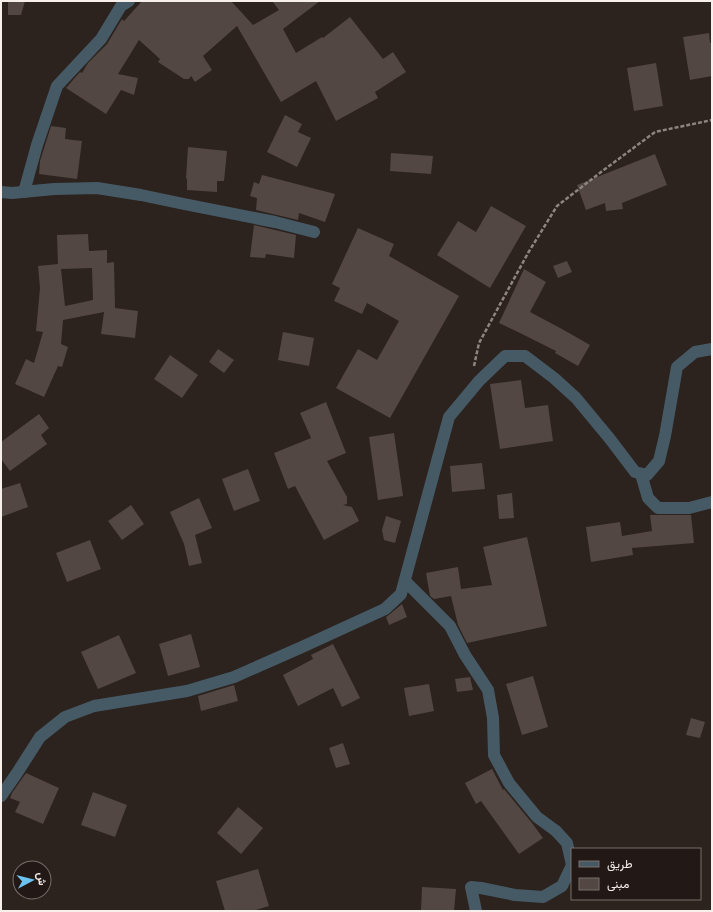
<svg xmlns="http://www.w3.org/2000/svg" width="713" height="912" font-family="Signika,Vazirmatn,sans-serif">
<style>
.building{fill:#524743;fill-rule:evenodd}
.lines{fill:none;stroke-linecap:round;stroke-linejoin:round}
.path{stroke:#8d8581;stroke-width:2.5;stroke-dasharray:4 2;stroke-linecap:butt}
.pedestrian{stroke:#465a66;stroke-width:12}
.minor{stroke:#465a66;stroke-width:12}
</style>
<rect width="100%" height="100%" fill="#2c221e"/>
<g class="building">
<polygon points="8,1 25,1 21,15 8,15"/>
<polygon points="142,1 231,1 253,25 279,10 272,1 320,1 283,29 296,53 322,37 323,38 350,17 383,59 393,52 406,72 375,92 378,98 336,121 316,81 281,102 237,26 203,56 212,70 195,82 191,76 189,79 184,79 158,62 160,59 139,40 118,74 138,78 134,95 121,90 106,114 66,88 80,72 82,73 88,63 107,44 122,19 124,21"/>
<polygon points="709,33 710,43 712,42 712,76 690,80 683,37"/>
<polygon points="656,63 663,106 634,111 627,68"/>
<polygon points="285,115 302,124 298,132 311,138 297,167 267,152"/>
<polygon points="51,126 66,128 65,139 82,141 77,179 39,174 40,161"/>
<polygon points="188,147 227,151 224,181 217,181 217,192 187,190 187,179 186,178"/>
<polygon points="391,153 433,156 431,174 390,171"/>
<polygon points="655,154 667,185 622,203 623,209 606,211 605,203 586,210 577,185"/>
<polygon points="262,175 335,194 325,222 299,213 298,220 256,210 257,198 250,196 254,182 259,184"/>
<polygon points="491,206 526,226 490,288 437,255 458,221 476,232"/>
<polygon points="254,225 296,235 294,258 266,254 265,258 250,257"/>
<polygon points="358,228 394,244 389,256 459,296 390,418 336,388 358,349 377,360 399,321 367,303 362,314 334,301 340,288 332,284"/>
<path d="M 88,234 L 89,251 L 107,250 L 107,263 L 114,262 L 115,308 L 138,311 L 135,338 L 101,334 L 104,312 L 63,320 L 61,344 L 68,347 L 62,367 L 58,366 L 44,397 L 15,384 L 26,359 L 34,363 L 43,332 L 36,331 L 40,288 L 38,266 L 58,264 L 57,235 ZM 92,268 L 93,300 L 65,306 L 61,269 Z"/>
<polygon points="567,261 572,272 558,278 553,266"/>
<polygon points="524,269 546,282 530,312 562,329 590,345 578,366 555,353 556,351 520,333 499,323"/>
<polygon points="283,332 314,338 309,366 278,360"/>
<polygon points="218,349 234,360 224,373 209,362"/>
<polygon points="170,355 198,375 182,398 154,379"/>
<polygon points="521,380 525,408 548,405 553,441 500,449 490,384"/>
<polygon points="326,402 346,453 327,461 347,497 347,504 343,505 352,507 359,521 324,540 295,486 288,489 274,453 311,438 300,413"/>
<polygon points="39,414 49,428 41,435 47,444 10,471 1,459 1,442"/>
<polygon points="394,433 403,496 378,500 369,437"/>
<polygon points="482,463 485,489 452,492 450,466"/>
<polygon points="248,469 260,501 234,511 222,479"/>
<polygon points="20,483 28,507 1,517 1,489"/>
<polygon points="512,493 514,518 499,519 497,495"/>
<polygon points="199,498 212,528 195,535 202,563 189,566 184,544 170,512"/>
<polygon points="131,505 144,524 122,540 108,521"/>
<polygon points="650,515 691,515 694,543 632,548 633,555 591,562 586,527 620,522 622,536 652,531"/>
<polygon points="386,516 401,521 395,543 384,540 382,530"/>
<polygon points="527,537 547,626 467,643 458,625 451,596 434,599 430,596 426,573 458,567 461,589 492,585 483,547"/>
<polygon points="90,540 101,569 67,582 56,553"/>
<polygon points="402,604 407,617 389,625 386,617 390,614"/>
<polygon points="191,634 200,667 168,676 159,644"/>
<polygon points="119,635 136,673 98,689 81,652"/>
<polygon points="333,644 360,698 342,707 333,688 298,706 283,675 313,659 311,655"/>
<polygon points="533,676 548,727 522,735 506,684"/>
<polygon points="470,677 473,690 457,692 455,679"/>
<polygon points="429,684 434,711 409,716 404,688"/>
<polygon points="234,685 238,701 201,711 198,696"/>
<polygon points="691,718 705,722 700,738 686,735"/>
<polygon points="343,743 350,764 336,768 329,748"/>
<polygon points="492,769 503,790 504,789 532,823 543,838 519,854 481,801 476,804 465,783"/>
<polygon points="26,773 59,788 43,824 15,812 20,802 10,798 12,793"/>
<polygon points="93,792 127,805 115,837 81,825"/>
<polygon points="238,807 263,828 241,854 217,833"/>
<polygon points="258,869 269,906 252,911 225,911 216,881"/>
<polygon points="422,887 456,889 454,911 421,911"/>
</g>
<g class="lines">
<polyline class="path" points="474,366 479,343 528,253 557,206 605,169 655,132 712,120"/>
<polyline class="pedestrian" points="476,911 471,887 481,888 515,895 543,897 562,886 572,865 567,843 556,831"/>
<g class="minor">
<polyline points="1,192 12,193 54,189 97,188 141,195 184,204 275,222 314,232"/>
<polyline points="24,192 37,145 57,86 101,39 121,6 129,1"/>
<polyline points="641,474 648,498 658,508 689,508 712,502"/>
<polyline points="405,581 450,626 465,655 488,690 493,718 494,755 509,783 537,817 556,831"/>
<polyline points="1,796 17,773 40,737 65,717 94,706 187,691 234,677 302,647 385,609 401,594 449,417 479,381 505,356 525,356 554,378 576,398 610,439 635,472 647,475 659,461 665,436 677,367 695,352 712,349"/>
</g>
</g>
<rect width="713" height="912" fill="none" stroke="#f6efec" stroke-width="4"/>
<rect x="571" y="848" width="130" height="52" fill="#221815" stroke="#776e6b"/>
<rect x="579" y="861" width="20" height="6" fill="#465a66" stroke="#776e6b"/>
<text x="607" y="868" font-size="12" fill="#f6efec">طريق</text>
<rect x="579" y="878" width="20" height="12" fill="#524743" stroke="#776e6b"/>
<text x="607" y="888" font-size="12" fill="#f6efec">مبنى</text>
<g transform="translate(32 880) rotate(83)"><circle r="19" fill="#221815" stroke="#776e6b"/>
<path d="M0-3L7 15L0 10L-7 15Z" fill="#6ac3f1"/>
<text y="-6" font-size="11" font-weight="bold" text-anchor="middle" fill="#f6efec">ش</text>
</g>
</svg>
